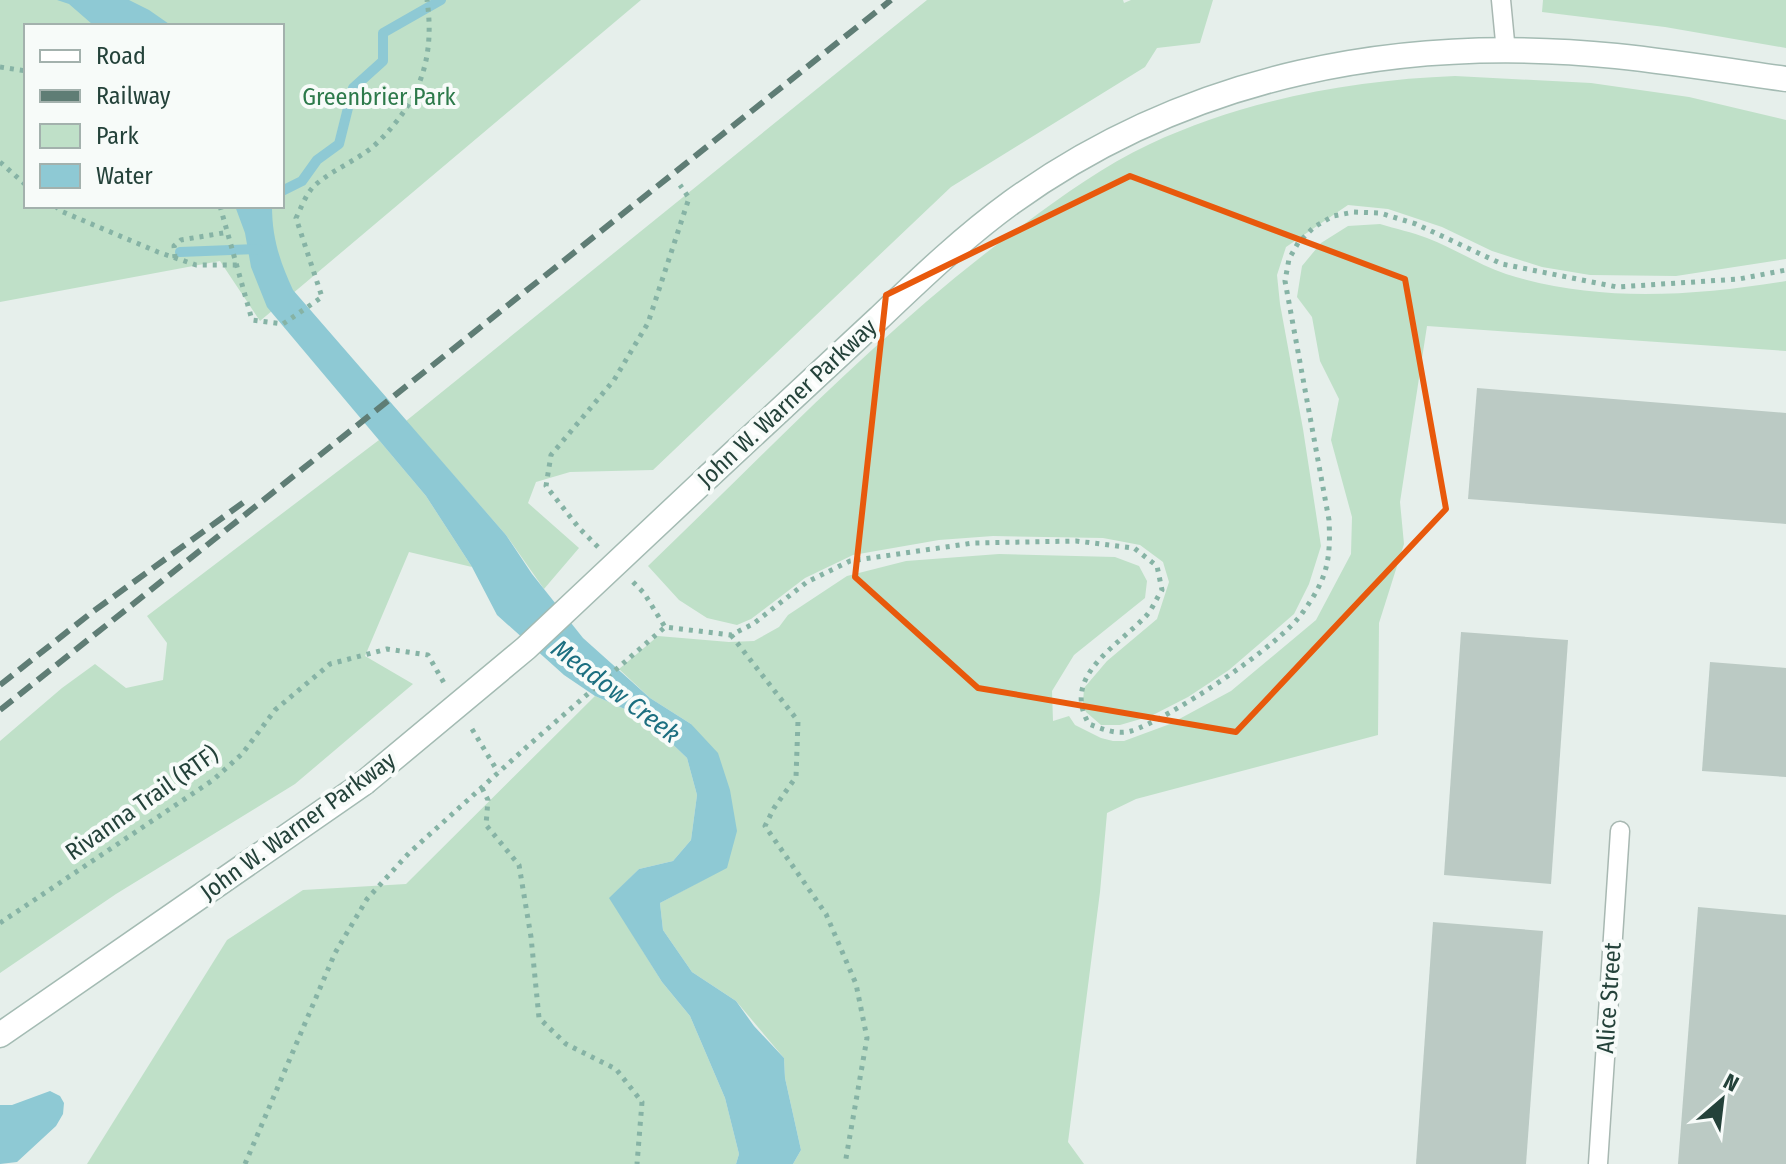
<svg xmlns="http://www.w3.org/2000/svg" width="1786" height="1164" font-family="'Fira Sans Condensed',sans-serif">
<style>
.green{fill:#bfe0c8;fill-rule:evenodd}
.water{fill:#8ec9d4}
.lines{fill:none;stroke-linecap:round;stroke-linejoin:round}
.stream{stroke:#8ec9d4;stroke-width:10}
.building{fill:#bbcac4}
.service-casing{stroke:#a8b8b2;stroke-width:21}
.secondary-casing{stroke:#a4bbb3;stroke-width:27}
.path{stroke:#86b3a5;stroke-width:5;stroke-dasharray:4 6;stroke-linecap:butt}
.service{stroke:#fff;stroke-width:18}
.secondary{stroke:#fff;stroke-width:24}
.rail{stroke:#5f7d75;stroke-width:6;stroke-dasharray:16 8;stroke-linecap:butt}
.secondary-bridge-casing{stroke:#a4bbb3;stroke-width:27;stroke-linecap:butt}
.secondary-bridge{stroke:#fff;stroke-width:24}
.marked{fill:none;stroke:#e8590c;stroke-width:6;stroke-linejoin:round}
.labels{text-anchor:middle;stroke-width:8;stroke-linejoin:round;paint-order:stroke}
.park-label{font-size:24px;fill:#2d7a4b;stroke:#f7fbf9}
.street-label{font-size:24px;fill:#24423a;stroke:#f7fbf9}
.water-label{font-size:26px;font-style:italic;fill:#1c6f80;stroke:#f7fbf9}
</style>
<rect width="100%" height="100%" fill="#e6efeb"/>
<g class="green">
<path d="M 0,0 L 641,0 L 260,321 L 220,261 L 0,302 ZM 26,26 L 282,26 L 282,206 L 26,206 Z"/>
<polygon points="927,0 1123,0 1124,3 1131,0 1213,0 1200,43 1157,48 1145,67 951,187 653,470 570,472 536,482 528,503 579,548 544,589 506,535 406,421"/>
<polygon points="1543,0 1786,0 1786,48 1665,27 1542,12"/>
<path d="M 1455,76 L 1591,83 L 1689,97 L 1786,120 L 1786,259 L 1676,276 L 1590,275 L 1542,267 L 1492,251 L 1442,227 L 1388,209 L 1348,205 L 1286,247 L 1277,275 L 1280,304 L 1303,429 L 1321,546 L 1309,584 L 1294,614 L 1229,670 L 1188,697 L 1151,716 L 1120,725 L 1101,725 L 1086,712 L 1083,703 L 1084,688 L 1107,661 L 1157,619 L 1169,582 L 1163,562 L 1140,545 L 1103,538 L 993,536 L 939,540 L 853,555 L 805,578 L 751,619 L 737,625 L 707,618 L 679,600 L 648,566 C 770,449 887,324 1023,225 C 1063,195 1105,165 1150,144 C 1244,100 1352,80 1455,76 Z"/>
<path d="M 1380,224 C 1396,229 1412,232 1427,238 C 1454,248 1479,265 1506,274 C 1597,303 1693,296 1786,281 L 1786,351 L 1427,326 L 1400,502 L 1404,544 L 1379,623 L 1378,735 L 1136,799 L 1107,813 L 1100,892 L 1068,1142 L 1084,1164 L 793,1164 L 801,1150 L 785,1078 L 784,1058 L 736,1001 L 692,972 L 663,930 L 660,903 L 727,867 L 691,724 L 650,698 L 619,669 L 658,636 L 729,642 L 754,641 L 779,627 L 788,615 L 847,576 L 906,561 L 999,554 L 1115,557 L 1139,566 L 1147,581 L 1145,598 L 1074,655 L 1052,691 L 1053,721 L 1069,716 L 1075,725 L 1101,738 L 1113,741 L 1124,741 L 1170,724 L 1231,691 L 1316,620 L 1351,554 L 1352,517 L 1331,440 L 1339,399 L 1320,361 L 1312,317 L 1297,297 L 1302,266 L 1321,243 L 1348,226 Z"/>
<polygon points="379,440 426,496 472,567 409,552 365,656 413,684 295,784 116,894 0,973 0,741 62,688 95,664 126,688 163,680 167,643 147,616"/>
<polygon points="595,696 627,710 664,736 687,758 697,795 691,840 673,861 639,869 610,898 662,982 690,1016 725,1098 739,1154 736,1164 87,1164 227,940 303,890 406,884"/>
</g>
<g class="water">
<polygon points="57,0 129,0 149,10 172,26 90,26 92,24 69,4"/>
<path d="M 235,206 L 272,206 C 272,238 280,262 293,290 L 506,535 L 532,574 L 583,638 L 650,698 L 691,724 L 718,753 L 730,790 L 737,831 L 727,868 L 660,903 L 663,930 L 692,972 L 736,1001 L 754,1026 L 784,1058 L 785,1078 L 801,1150 L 793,1164 L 736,1164 L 739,1154 L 725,1098 L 690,1016 L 662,982 L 609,898 L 639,869 L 673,861 L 691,840 L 697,795 L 687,758 L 664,736 L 627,710 L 595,696 L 564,675 L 497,615 L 472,567 L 426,496 L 267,307 L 251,267 L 245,233 Z"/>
<polygon points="50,1091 60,1096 64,1103 63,1114 56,1126 17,1162 0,1164 0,1105 12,1105"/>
</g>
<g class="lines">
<g class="stream">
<polyline points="282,191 302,181 317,160 339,144 353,88 383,61 383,33 441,0"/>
<polyline points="180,252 258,249"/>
</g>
</g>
<g class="building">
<polygon points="1477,388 1786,413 1786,524 1468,499"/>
<polygon points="1461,632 1568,640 1551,884 1444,875"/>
<polygon points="1710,662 1786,668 1786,777 1702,771"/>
<polygon points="1698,907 1786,915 1786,1164 1678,1164"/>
<polygon points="1433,922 1543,931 1526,1164 1416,1164"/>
</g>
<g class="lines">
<g class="service-casing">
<g id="service">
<polyline points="1501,0 1506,52"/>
<polyline points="1598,1164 1620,831"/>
</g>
</g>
<g class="secondary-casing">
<g id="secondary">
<path d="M 709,476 C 765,424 822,371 879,318 C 921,278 965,236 1012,202 C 1190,74 1401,34 1616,56 C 1673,62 1730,71 1786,79"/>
<polyline points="0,1035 364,783"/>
</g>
</g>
<g class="path">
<polyline points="0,67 26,71"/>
<polyline points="0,162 26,185"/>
<polyline points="55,206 63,212 158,252 196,265 238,265"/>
<path d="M 220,206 L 252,320 L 283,324 L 322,297 L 296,218 C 301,208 306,194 314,186 C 334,168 362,159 380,140 C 421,99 435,56 427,0"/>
<polyline points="175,258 174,246 181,240 229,232"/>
<polyline points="598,547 579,528 546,486 551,455 614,380 648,323 689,198 680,185"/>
<polyline points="633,582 644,593 665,627"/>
<polyline points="731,635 798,721 796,777 774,808 765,826 826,914 856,984 867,1038 845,1164"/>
<polyline points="472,729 498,772"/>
<polyline points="482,788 488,800 486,825 519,865 531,937 539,1018 566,1044 616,1069 642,1102 637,1164"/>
<polyline points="0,923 213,780 242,754 275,710 330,664 387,649 428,655 444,683"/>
<path d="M 245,1164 L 335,953 L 367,899 L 409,853 L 530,744 L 665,627 L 731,635 L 753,624 L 807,582 L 850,561 L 973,543 L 1076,541 L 1134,548 L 1157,566 L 1162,590 C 1156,599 1152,610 1145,617 C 1115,648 1061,677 1089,724 C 1102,729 1117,735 1131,731 C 1169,719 1281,645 1303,612 C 1327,579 1331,560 1329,520 L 1285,281 L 1289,259 L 1298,243 L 1314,227 L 1333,216 L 1354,212 L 1380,213 L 1416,224 L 1502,264 L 1617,287 L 1739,279 L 1786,270"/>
</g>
<use href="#service" class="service"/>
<use href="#secondary" class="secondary"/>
<g class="rail">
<polyline points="0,685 91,613 244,502"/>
<polyline points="0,710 891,0"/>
</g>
<g class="secondary-bridge-casing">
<polyline id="secondary-bridge" points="364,783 526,648 709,476"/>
</g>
<use href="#secondary-bridge" class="secondary-bridge"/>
</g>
<path class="marked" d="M 1130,176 L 1405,279 L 1446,509 L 1236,732 L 978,688 L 855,577 L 886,295 Z"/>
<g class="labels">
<g class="park-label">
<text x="379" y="105">Greenbrier Park</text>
</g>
<g class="street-label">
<text transform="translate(787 403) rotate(-43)" y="8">John W. Warner Parkway</text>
<text transform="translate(142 803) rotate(-35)" y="8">Rivanna Trail (RTF)</text>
<text transform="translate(298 826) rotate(-36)" y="8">John W. Warner Parkway</text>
<text transform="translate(1609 998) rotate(-86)" y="8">Alice Street</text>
</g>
<g class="water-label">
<text transform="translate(616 691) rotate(37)" y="9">Meadow Creek</text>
</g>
</g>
<rect x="24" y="24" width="260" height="184" fill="#f7fbf9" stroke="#a3b1ad" stroke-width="2"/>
<rect x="40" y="50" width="40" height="12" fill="#ffffff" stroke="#a3b1ad" stroke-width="2"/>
<text x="96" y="64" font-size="24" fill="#24423a">Road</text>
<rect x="40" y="90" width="40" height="12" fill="#5f7d75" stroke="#a3b1ad" stroke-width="2"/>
<text x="96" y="104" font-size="24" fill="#24423a">Railway</text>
<rect x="40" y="124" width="40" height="24" fill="#bfe0c8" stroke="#a3b1ad" stroke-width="2"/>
<text x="96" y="144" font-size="24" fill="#24423a">Park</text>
<rect x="40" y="164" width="40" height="24" fill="#8ec9d4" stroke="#a3b1ad" stroke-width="2"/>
<text x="96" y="184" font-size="24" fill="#24423a">Water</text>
<g transform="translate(1722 1100) rotate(28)" stroke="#f7fbf9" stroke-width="6" paint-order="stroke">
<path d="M0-6L14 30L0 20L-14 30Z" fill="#24423a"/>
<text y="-12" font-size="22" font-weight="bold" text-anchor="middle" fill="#24423a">N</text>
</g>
</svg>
